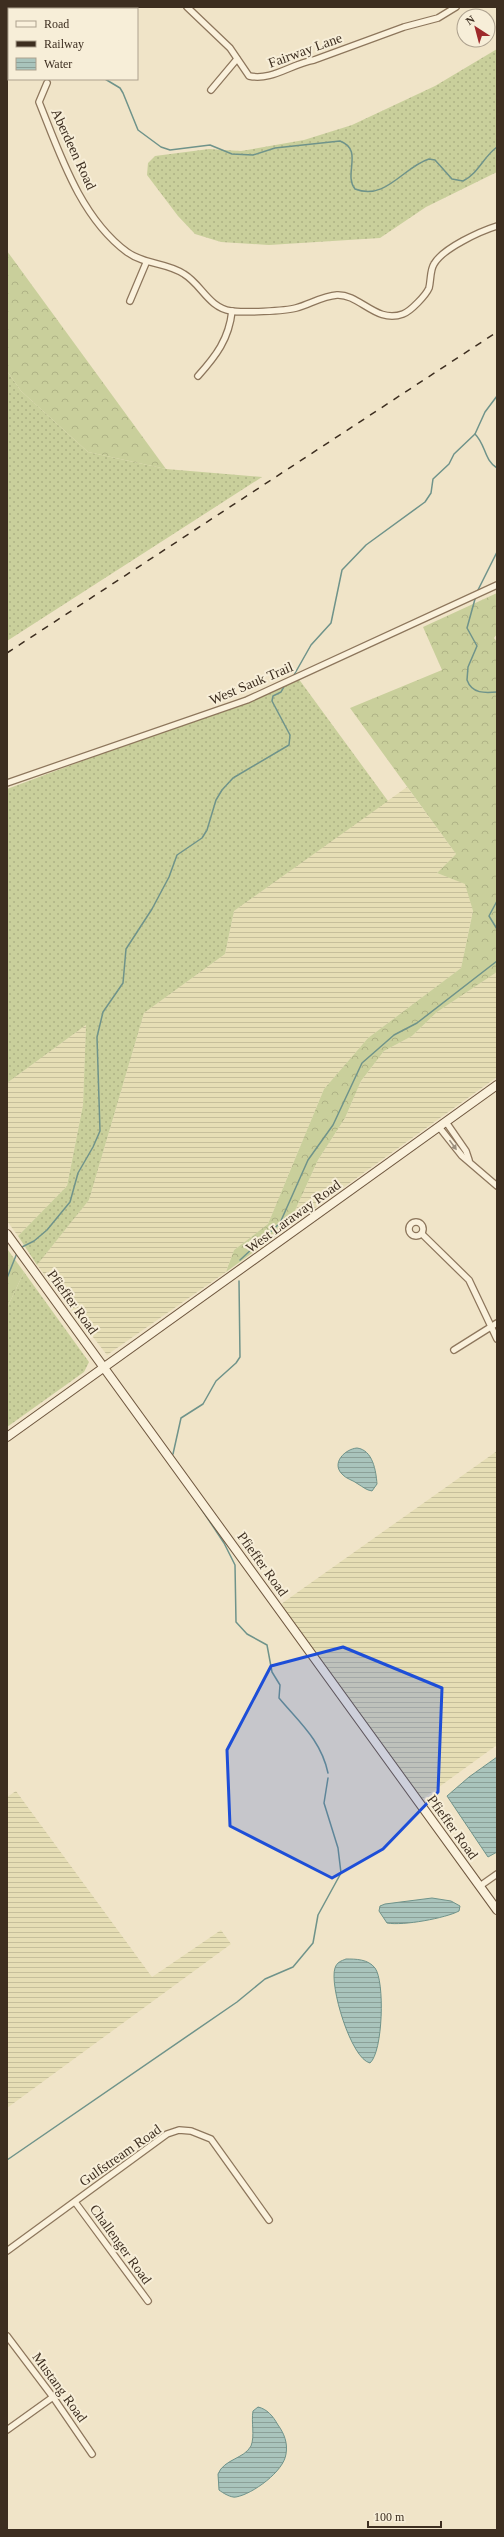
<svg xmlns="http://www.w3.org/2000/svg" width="504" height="2537" font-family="'Times New Roman',serif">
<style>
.farmland{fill:url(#farmland-rules)}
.grass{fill:url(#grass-dots)}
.forest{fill:url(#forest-crowns)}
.water{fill:url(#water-rules);stroke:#6f938a}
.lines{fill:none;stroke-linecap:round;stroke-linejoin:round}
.stream{stroke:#6f938a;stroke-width:1.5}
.street-casing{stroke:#8d765c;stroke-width:8}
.secondary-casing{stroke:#6f573f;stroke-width:10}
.street{stroke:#faf1dc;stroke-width:5.5}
.secondary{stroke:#faf1dc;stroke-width:8}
.rail{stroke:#3d2e20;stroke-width:1.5;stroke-dasharray:7 7;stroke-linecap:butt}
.oneway{fill:#9c907e}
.marked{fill:#1d4ed8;fill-opacity:0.2;stroke:#1d4ed8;stroke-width:3;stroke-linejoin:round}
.labels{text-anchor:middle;stroke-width:4;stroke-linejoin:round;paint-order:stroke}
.street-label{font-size:14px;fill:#3d2e20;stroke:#f7eed8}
</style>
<defs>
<pattern id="farmland-rules" width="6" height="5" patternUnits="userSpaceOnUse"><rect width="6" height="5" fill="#e6deb5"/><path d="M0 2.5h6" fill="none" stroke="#c6bf9b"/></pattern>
<pattern id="grass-dots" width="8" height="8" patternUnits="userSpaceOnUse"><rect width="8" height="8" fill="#c9cf9b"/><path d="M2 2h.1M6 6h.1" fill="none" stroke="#aeb285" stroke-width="1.8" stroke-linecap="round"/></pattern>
<pattern id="forest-crowns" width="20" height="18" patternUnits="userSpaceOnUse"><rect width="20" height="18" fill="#c9cf9b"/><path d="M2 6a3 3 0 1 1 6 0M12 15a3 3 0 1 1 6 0" fill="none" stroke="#aeb285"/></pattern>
<pattern id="water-rules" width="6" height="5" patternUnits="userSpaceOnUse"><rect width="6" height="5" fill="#a9c4bc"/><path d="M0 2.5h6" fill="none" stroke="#8ba098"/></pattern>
</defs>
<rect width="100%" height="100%" fill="#f0e4c8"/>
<g class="farmland">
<polygon points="407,787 456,854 437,873 466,884 473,911 461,968 368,1038 324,1089 268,1224 234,1250 226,1272 107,1355 37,1265 89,1200 144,1013 225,954 234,911"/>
<polygon points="497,972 497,1077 287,1228 318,1160 345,1118 361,1081 384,1051 412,1036 437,1012"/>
<polygon points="86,1025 83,1105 67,1186 18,1236 7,1221 7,1083"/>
<polygon points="497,1451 497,1745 421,1800 281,1604"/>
<polygon points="16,1791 152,1977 221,1930 231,1944 7,2108 7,1797"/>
</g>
<g class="grass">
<polygon points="497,49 497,172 426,207 380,238 269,245 221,242 195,234 178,216 147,175 148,163 155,156 209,149 241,151 304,140 352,125 435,86"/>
<polygon points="7,371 21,391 88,452 166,469 262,477 7,641"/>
<polygon points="298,678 388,801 234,911 225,954 144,1013 89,1200 37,1265 18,1236 67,1186 83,1105 86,1025 7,1083 7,789 243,701"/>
<polygon points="24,1272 89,1362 84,1372 7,1427 7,1308"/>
</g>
<g class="forest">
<polygon points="7,251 166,469 88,452 21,391 7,371"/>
<polygon points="497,593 497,634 494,638 497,642 497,972 437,1012 412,1036 384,1051 361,1081 345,1118 318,1160 287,1228 226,1272 234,1250 268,1224 324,1089 368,1038 461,968 473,911 465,884 437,873 456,854 350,708 442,670 423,627"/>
<polygon points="8,1250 24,1272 7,1308 7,1254"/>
</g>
<g class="water">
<path d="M 357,1448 C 373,1450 376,1471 377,1484 L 372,1491 C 366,1490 363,1487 358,1484 C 353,1480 346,1479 342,1474 C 331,1463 345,1449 357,1448 Z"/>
<polygon points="497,1757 497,1852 488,1857 447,1796 469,1777"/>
<path d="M 432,1898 L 451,1901 L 460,1906 L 459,1911 C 446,1918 403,1926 387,1923 L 379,1911 L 380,1906 L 385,1904 Z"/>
<path d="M 346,1959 C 356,1959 368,1959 375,1968 C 385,1981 383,2052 370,2063 C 351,2059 329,1985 335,1968 C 337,1962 341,1961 346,1959 Z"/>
<path d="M 258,2407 C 267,2409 273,2416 278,2425 C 284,2433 288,2443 286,2454 C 284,2471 253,2494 236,2497 C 231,2498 223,2493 219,2490 L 218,2474 C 224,2459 244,2459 251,2446 C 255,2436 251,2422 253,2411 Z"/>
</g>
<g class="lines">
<g class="stream">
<polyline points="7,49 9,52"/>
<path d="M 105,79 L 120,88 L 123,93 L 138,130 L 161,147 L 170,150 L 210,145 L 232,154 L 253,155 L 275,148 L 340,141 C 364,150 343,174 355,189 C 386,201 403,167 429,159 L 435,160 L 452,179 L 463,181 C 478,174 484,156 497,147"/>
<path d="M 475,434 C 486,445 484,460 497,468"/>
<polyline points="478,590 497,552"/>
<path d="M 475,599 L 467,628 L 477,646 L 468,667 L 467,680 C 472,694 485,693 497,692"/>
<polyline points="294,675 311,645 331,623 342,570 366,545 425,502 431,493 433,479 449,464 454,454 475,434 485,412 497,396"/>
<polyline points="497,901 489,916 497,929"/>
<polyline points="20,1248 34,1241 47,1230 70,1202 78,1173 93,1147 100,1131 97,1037 103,1012 123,983 126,949 152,909 169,877 177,855 202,838 207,830 216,800 222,790 233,778 289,745 290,735 272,701 273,696 281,692 285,685"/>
<polyline points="240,1260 280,1223 308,1160 333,1125 362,1063 394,1035 417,1023 497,961"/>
<polyline points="7,1278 17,1253"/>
<polyline points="173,1454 181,1418 203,1404 216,1381 236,1363 240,1357 239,1281"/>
<path d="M 198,1504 L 224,1543 L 235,1565 L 236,1622 L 247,1634 L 267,1645 L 272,1672 L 280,1685 L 279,1698 C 299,1722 321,1740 328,1773"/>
<polyline points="7,2160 237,2002 265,1979 293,1967 313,1943 318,1915 341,1873 338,1848 324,1803 328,1778"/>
</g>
<g class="street-casing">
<g id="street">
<path d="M 187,7 L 230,48 L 249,76 C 272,81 291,64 314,60 L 404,27 L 438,18 L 456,7"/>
<path d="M 47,83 L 39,102 C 60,154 80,217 127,252 C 145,265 166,262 184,274 C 202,285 208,307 231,311 C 241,313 286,311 296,308 C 310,304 323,296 337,295 C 360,294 376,324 403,314 C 411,311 426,295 429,288 C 431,280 430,270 434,264 C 443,248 481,231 497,226"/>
<polyline points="211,90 237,59"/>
<polyline points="130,301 146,263"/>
<path d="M 198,376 C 216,356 229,339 232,311"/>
<polyline points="7,783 247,700 497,585"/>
<polyline points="446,1122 466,1151 469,1160"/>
<polyline points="439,1127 462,1156 497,1186"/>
<circle cx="416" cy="1229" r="7"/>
<polyline points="422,1234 469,1280 497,1339"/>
<polyline points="454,1350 497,1323"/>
<polyline points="480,1886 497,1874"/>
<polyline points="75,2202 148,2301"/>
<polyline points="7,2251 167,2134 179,2130 191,2131 211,2139 269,2220"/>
<polyline points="7,2336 53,2397 92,2454"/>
<polyline points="7,2430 53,2397"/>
</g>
</g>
<g class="secondary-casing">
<g id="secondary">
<polyline points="7,1234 497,1910"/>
<polyline points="7,1437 497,1085"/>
</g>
</g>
<use href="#street" class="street"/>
<use href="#secondary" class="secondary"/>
<polyline class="rail" points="7,653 497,332"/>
</g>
<defs><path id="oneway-solid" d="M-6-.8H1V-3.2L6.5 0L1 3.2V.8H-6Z"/></defs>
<use class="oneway" href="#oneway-solid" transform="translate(453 1145) rotate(54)"/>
<path class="marked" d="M 343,1647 L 442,1688 L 438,1792 L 383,1849 L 332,1878 L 230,1826 L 227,1750 L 271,1666 Z"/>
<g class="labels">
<g class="street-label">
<text transform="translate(305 50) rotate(-20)" y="5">Fairway Lane</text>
<text transform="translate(74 149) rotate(65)" y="5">Aberdeen Road</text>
<text transform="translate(251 683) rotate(-23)" y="5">West Sauk Trail</text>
<text transform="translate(293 1216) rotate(-36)" y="5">West Laraway Road</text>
<text transform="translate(73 1302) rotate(54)" y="5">Pfieffer Road</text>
<text transform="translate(263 1564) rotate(54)" y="5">Pfieffer Road</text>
<text transform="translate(453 1827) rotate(54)" y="5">Pfieffer Road</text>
<text transform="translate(120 2155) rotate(-35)" y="5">Gulfstream Road</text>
<text transform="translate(121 2244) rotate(54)" y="5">Challenger Road</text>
<text transform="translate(60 2387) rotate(54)" y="5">Mustang Road</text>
</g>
</g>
<rect width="504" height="2537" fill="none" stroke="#3d2e20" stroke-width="16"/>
<rect x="8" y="8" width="130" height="72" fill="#f7eed8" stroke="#ada18e"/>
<rect x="16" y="21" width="20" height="6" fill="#faf1dc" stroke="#ada18e"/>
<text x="44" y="28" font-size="12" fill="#3d2e20">Road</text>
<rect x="16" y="41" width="20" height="6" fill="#3d2e20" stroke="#ada18e"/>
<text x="44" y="48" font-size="12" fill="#3d2e20">Railway</text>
<rect x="16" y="58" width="20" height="12" fill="url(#water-rules)" stroke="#ada18e"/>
<text x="44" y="68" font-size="12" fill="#3d2e20">Water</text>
<g transform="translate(476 28) rotate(324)"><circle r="19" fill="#f7eed8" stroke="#ada18e"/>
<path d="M0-3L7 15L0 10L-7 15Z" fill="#9e2a2b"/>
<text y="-6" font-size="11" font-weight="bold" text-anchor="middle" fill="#3d2e20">N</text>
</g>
<path d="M368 2521v6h73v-6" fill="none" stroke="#3d2e20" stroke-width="2"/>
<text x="374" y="2521" font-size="12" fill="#3d2e20" stroke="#f7eed8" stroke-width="3" paint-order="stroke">100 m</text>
</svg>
